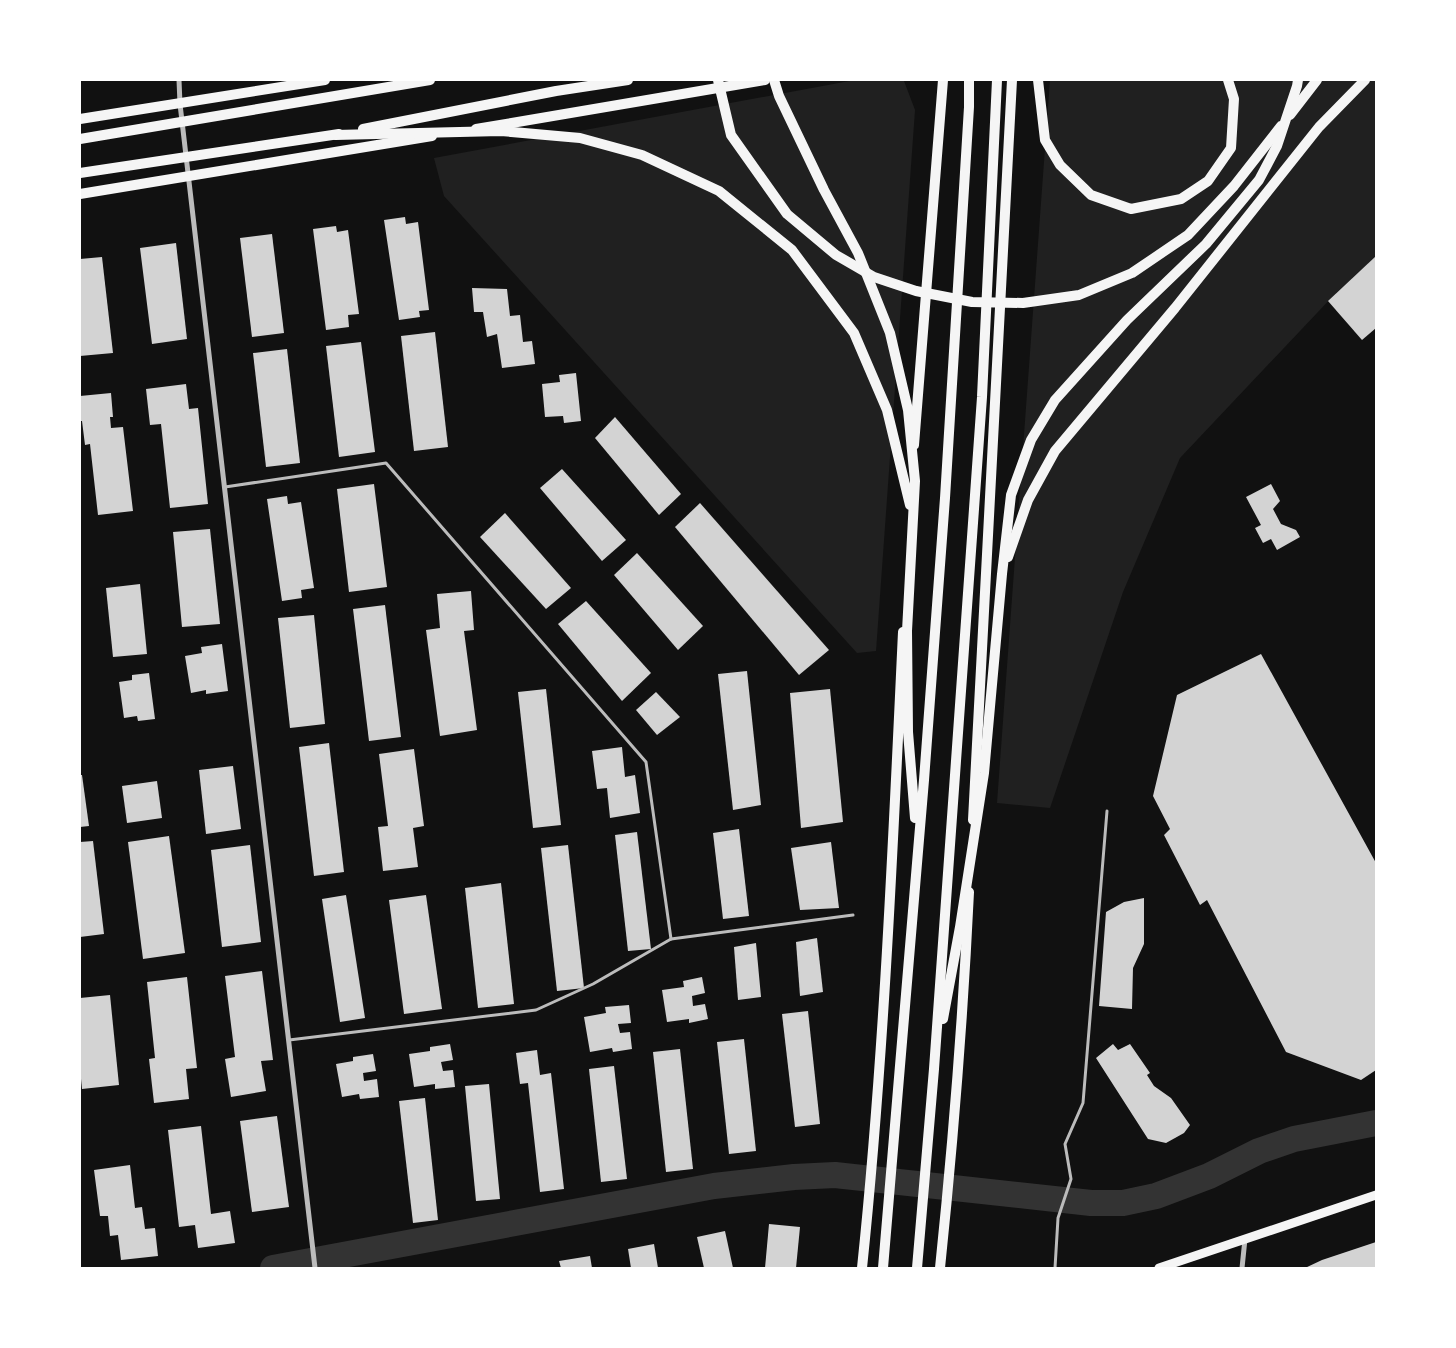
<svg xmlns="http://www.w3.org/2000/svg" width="1456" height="1348" font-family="Montserrat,sans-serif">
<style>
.green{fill:#202020}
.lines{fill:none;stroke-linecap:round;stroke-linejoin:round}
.river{stroke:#333;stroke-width:26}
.building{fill:#d3d3d3}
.service{stroke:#bcbcbc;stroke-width:3}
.minor{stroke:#bcbcbc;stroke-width:5}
.secondary{stroke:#f5f5f5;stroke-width:9}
.primary{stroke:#f5f5f5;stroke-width:10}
.trunk{stroke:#f5f5f5;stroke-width:10}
</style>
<rect width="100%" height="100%" fill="#111"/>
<g class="green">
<polygon points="855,80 904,81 915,110 876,651 857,653 444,196 434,158"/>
<polygon points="1050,80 1376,80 1376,256 1334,295 1180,458 1123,592 1050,808 997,803"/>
</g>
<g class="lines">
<polyline class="river" points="273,1268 714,1186 794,1177 835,1175 1091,1203 1123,1203 1156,1196 1209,1176 1259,1151 1294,1139 1376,1123"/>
</g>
<g class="building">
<polygon points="405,217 406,224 418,222 429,310 419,311 420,317 399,320 384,220"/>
<polygon points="336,226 337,232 348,230 359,314 348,315 349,327 326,330 313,229"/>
<polygon points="272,234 284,333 252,337 240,238"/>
<polygon points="176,243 187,339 152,344 140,248"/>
<polygon points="1376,256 1376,328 1362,340 1328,301"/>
<polygon points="102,257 113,353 80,356 80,259"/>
<polygon points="472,288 507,289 510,316 520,315 523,342 532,341 535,364 502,368 497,334 487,337 483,312 474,312"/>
<polygon points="435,332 448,447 414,451 401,336"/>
<polygon points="361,342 375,452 339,457 326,346"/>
<polygon points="287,349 300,463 266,467 253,353"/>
<polygon points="576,373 581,421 564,423 563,416 545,417 542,384 560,382 559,375"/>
<polygon points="186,384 189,409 198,408 208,504 170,508 161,424 150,425 146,389"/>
<polygon points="111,393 113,417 110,417 111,428 123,427 133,511 98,515 90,444 85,445 82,421 80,421 80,396"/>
<polygon points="615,417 681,494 659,515 595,438"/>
<polygon points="562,469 626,540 602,561 540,488"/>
<polygon points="374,484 387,587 349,592 337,489"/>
<polygon points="1271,484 1280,501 1273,509 1281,524 1296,530 1300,537 1277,550 1271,539 1263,543 1255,528 1261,525 1246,497"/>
<polygon points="287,496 288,504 301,502 314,588 301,590 302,598 282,601 267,499"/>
<polygon points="700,503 829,650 799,675 675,527"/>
<polygon points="505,513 571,588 546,609 480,537"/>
<polygon points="210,529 220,624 182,627 173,532"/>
<polygon points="637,553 703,626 678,650 614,575"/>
<polygon points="140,584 147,654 113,657 106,588"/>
<polygon points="471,591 474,630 464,631 477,730 440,736 426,630 440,628 437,594"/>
<polygon points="586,601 651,673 622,701 558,624"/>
<polygon points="385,605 401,737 369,741 353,609"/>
<polygon points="314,615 325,724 290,728 278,618"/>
<polygon points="222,644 228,691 206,694 206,690 191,693 185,656 202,653 201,647"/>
<polygon points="1261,654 1376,863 1376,1070 1361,1080 1286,1052 1207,900 1200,905 1164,835 1170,829 1153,796 1177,695"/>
<polygon points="747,671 761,805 733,810 718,674"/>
<polygon points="149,673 155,719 138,721 137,716 124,718 119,682 132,680 132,675"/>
<polygon points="546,689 561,825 533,828 518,692"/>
<polygon points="830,689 843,822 801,828 790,693"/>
<polygon points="656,692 680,717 657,735 636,710"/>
<polygon points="329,743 344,872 314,876 299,747"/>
<polygon points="622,747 625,777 635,775 640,813 610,818 607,788 597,789 592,751"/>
<polygon points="414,749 424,826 413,828 418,867 383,871 378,827 388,826 379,754"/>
<polygon points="233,766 241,829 206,834 199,770"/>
<polygon points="80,775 82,775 89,826 80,827"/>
<polygon points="157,781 162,818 127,823 122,786"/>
<polygon points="739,829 749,916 723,919 713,833"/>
<polygon points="637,832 651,949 628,951 615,835"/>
<polygon points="169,836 185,953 143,959 128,842"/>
<polygon points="93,841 104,934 80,937 80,842"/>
<polygon points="831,842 839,908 800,910 791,848"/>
<polygon points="250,845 261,942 222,947 211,850"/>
<polygon points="568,845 584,988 557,991 541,848"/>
<polygon points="501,883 514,1004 478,1008 465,888"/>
<polygon points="346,895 365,1018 340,1022 322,899"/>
<polygon points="426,895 442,1009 404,1014 389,900"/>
<polygon points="1144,898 1144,944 1133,968 1132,1009 1099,1006 1106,912 1124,902"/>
<polygon points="817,938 823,992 800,996 796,942"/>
<polygon points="756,943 761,997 738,1000 734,947"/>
<polygon points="262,971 273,1060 261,1061 266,1091 231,1097 225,1059 235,1057 225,976"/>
<polygon points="187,977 197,1068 186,1069 189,1099 154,1103 149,1059 155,1058 147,982"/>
<polygon points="702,977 705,993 692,996 693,1006 705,1004 708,1019 689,1023 689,1019 667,1022 662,990 684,987 683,981"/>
<polygon points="110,995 119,1085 82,1089 80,1069 80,998"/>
<polygon points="629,1005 631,1023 618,1024 620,1033 630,1032 632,1049 613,1052 612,1048 590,1052 584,1017 606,1013 605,1007"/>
<polygon points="808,1011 820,1124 795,1127 782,1014"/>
<polygon points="744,1039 756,1151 729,1154 717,1042"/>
<polygon points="450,1044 453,1060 441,1062 443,1071 453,1070 455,1087 435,1089 435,1084 414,1087 409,1054 430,1051 430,1047"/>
<polygon points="1113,1044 1118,1050 1130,1044 1150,1073 1147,1075 1154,1086 1171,1098 1190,1125 1184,1133 1166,1143 1148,1139 1096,1058"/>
<polygon points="680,1049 693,1169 666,1172 653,1052"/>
<polygon points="537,1050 540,1075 551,1073 564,1189 540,1192 528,1083 520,1084 516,1053"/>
<polygon points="373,1054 376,1071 363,1073 364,1081 377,1079 379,1097 360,1099 359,1094 342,1097 336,1064 353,1061 353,1057"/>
<polygon points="614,1066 627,1179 601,1182 589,1069"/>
<polygon points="489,1084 500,1199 476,1201 465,1086"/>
<polygon points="425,1098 438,1220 413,1223 399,1101"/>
<polygon points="277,1116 289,1207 252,1212 240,1121"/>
<polygon points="201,1126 211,1214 230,1211 235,1243 198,1248 195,1225 179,1227 168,1130"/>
<polygon points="130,1165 135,1208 142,1207 145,1229 155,1228 158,1256 121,1260 118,1235 110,1236 108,1216 100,1216 94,1170"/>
<polygon points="769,1224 800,1227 796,1268 765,1268"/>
<polygon points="725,1231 733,1268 704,1268 697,1237"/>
<polygon points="1376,1242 1376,1268 1305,1268 1322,1260"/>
<polygon points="654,1244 658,1268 631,1268 628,1249"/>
<polygon points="590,1256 592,1268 561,1268 559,1261"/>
</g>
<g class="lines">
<g class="service">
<polyline points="225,487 386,463 646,762 671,939"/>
<polyline points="289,1040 536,1010 593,984 671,939 853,915"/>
<polyline points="1055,1268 1058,1218 1071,1179 1065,1144 1083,1103 1107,811"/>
</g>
<g class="minor">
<polyline points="179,80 180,104 315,1268"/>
<polyline points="1242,1268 1245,1239"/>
</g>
<polyline class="secondary" points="1159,1268 1376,1195"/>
<g class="primary">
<polyline points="80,119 325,80"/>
<polyline points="476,129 765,80"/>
<polyline points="80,194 432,136"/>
<polyline points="914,445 943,80"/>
<polyline points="973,820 1012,80"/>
<path d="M 862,1268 C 884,1057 893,844 903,632"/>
<path d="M 940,1268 C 953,1143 963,1018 969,892"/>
</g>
<g class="trunk">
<polyline points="718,80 731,135 787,214 836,255 874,277 916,291 972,302 1023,303 1079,295 1132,273 1188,235 1234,186 1281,126"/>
<polyline points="774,80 779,96 824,190 858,253 890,333 908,410 915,481 907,631 908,732 915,818"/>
<polyline points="1038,80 1045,140 1060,165 1091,195 1131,209 1181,199 1208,181 1231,148 1234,99 1228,80"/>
<polyline points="1290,115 1317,80"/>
<polyline points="363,129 556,91 628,80"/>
<polyline points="335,135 501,131 580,138 642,155 719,191 792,250 854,333 887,410 910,505"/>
<polyline points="80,139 430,80"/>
<polyline points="80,173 339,134"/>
<polyline points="1008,557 1028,500 1055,451 1175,308 1319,127 1365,80"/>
<polyline points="943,1019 960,927 984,773 1002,574 1011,495 1031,440 1055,400 1127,320 1206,244 1259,180 1277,146 1297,86 1298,80"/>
<polyline points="883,1268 924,780 945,498 969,107 969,80"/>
<polyline points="917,1268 934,1069 982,397 997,80"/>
</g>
</g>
<rect width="1456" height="1348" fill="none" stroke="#ffffff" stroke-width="162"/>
</svg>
